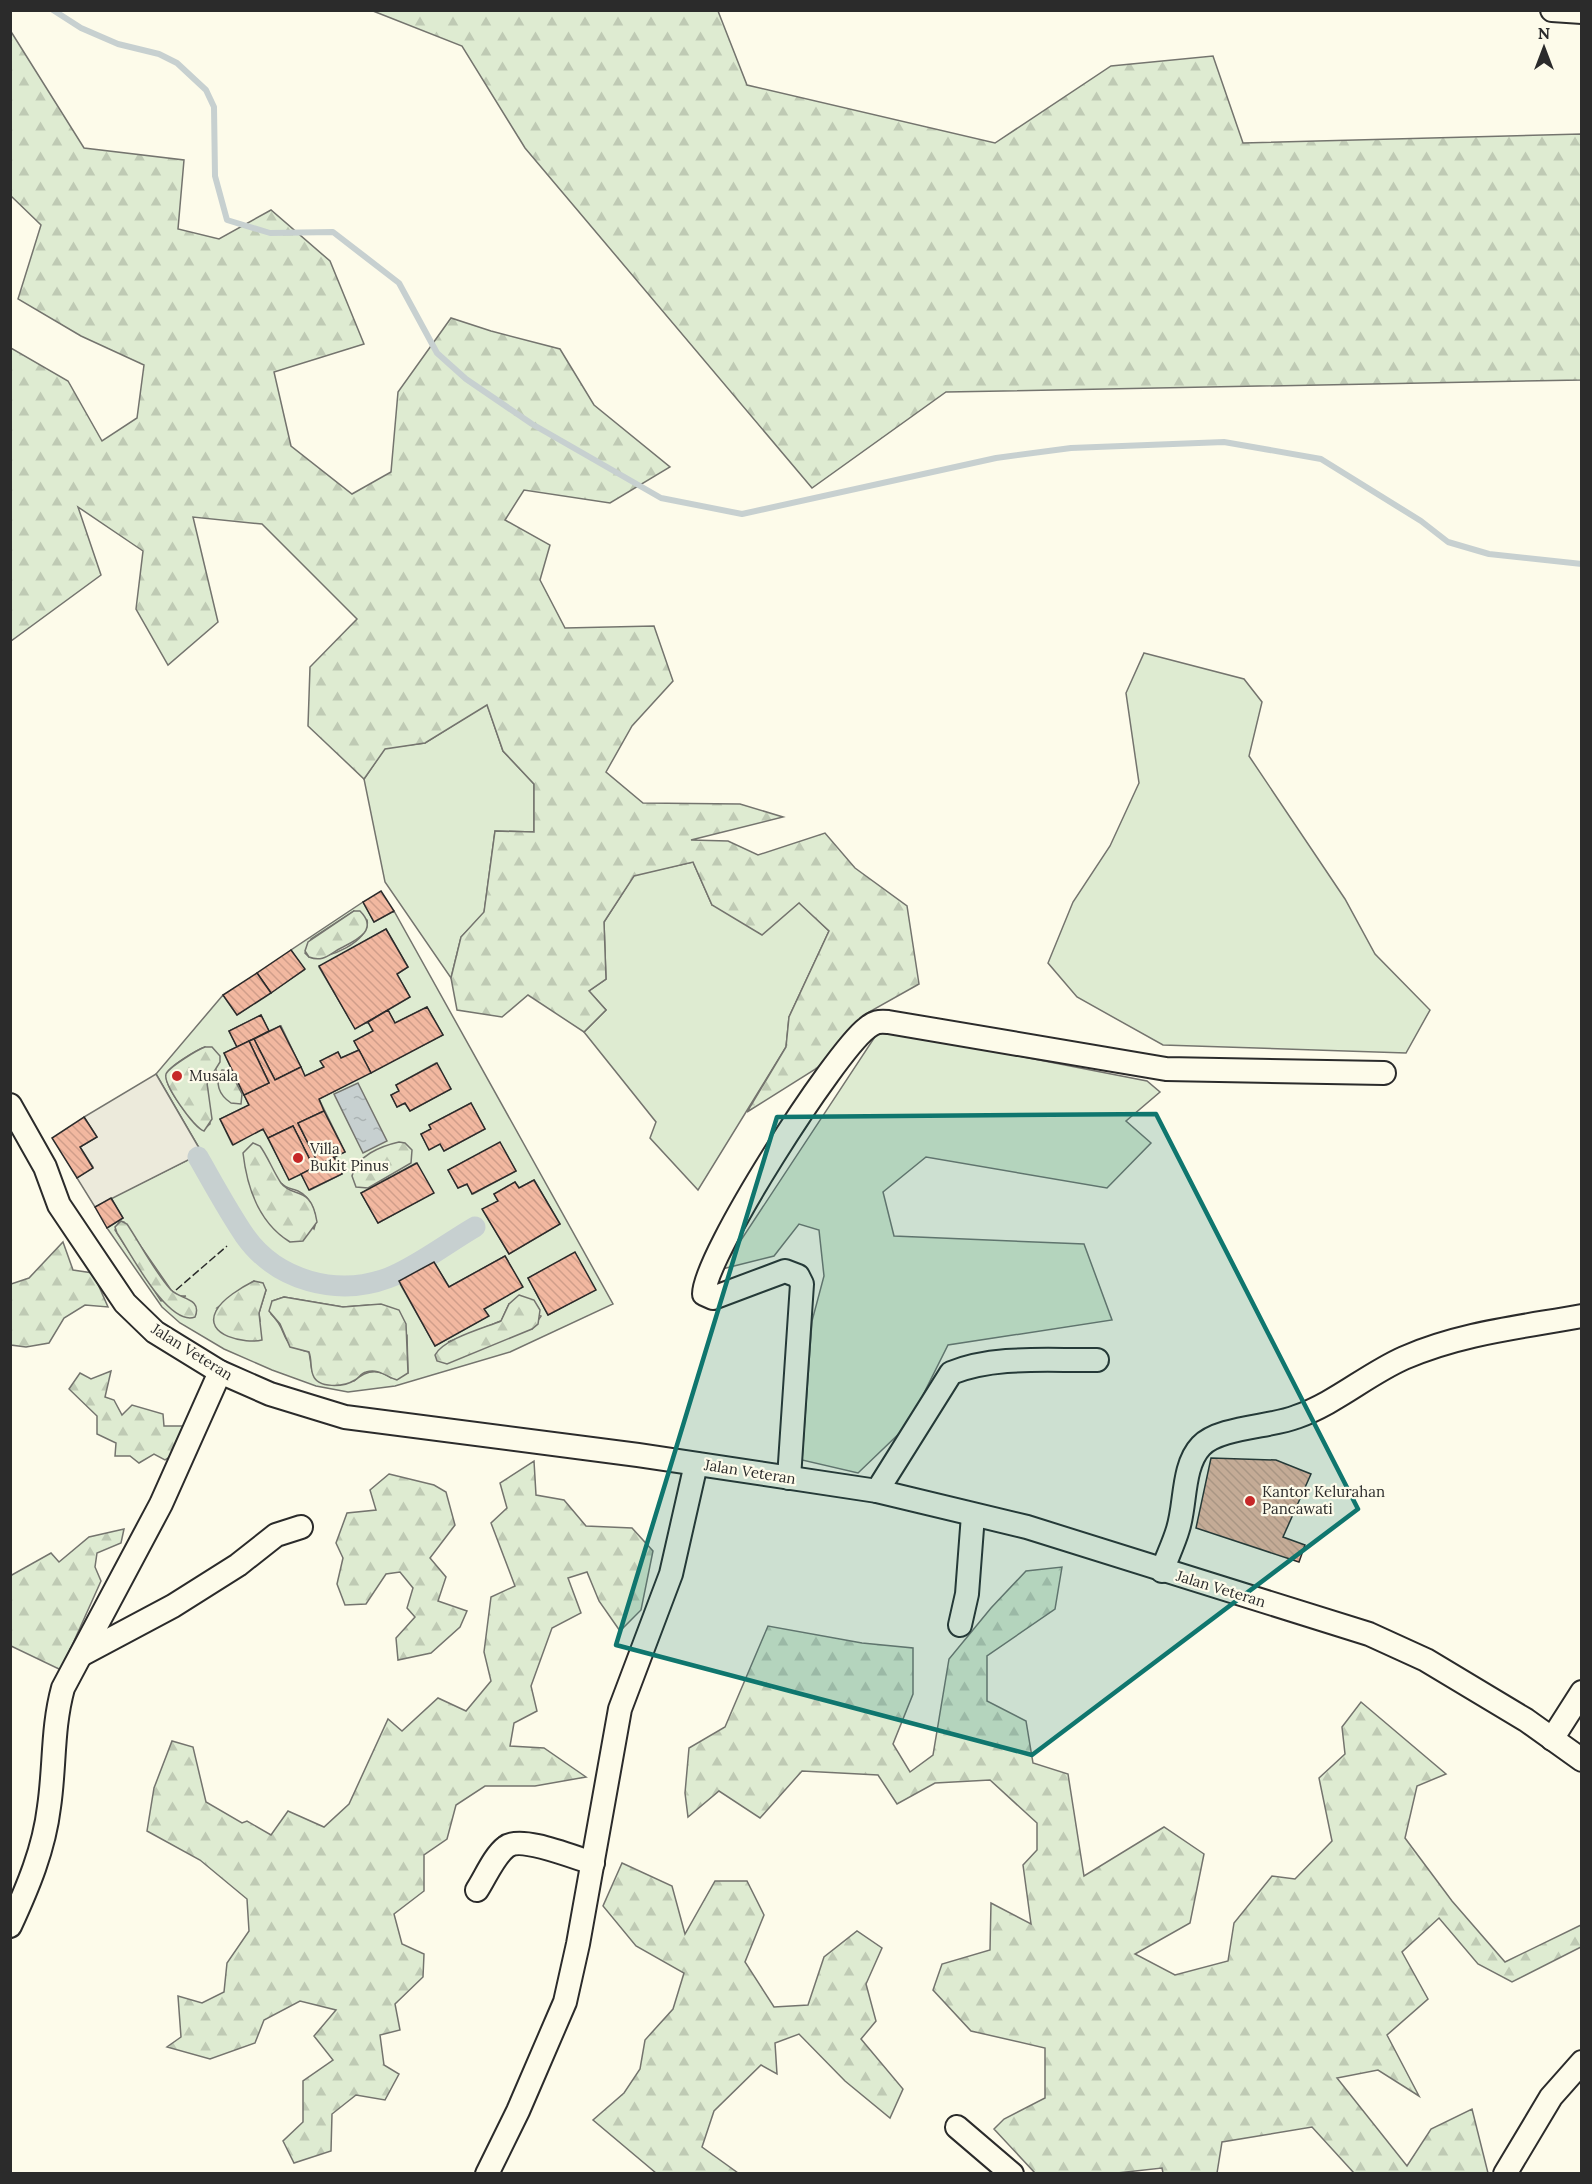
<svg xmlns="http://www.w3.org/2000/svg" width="1592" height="2184" font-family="Lora,serif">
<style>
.green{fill:#deebd1;stroke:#74746e;stroke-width:1.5;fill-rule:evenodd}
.forest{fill:url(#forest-firs);stroke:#74746e;stroke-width:1.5}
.parking{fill:#eceadb;stroke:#74746e;stroke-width:1.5}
.water{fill:url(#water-ripples);stroke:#74746e;stroke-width:1.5}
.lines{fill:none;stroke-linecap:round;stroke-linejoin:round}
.stream{stroke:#c7d0d0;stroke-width:6}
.canal{stroke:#c7d0d0;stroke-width:21}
.building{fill:url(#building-back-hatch);stroke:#2b2b2b;stroke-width:1.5}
.minor-casing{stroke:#2b2b2b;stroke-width:26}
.minor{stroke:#fdfbea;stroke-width:22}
.fence{stroke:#2b2b2b;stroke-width:1.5;stroke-dasharray:8 3;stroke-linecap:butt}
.marked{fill:#0f766e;fill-opacity:0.2;stroke:#0f766e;stroke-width:4.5;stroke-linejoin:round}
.poi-dot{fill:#c62828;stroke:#fdfbea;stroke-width:2}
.labels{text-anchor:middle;stroke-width:4.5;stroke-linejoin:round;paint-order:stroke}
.poi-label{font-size:15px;fill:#2b2b2b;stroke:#fdfbea;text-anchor:start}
.street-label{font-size:15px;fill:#2b2b2b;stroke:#fdfbea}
</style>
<defs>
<pattern id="forest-firs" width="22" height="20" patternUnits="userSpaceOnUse" patternTransform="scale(1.5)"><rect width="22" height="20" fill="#deebd1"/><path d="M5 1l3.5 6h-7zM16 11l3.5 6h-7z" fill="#bfcab4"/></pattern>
<pattern id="water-ripples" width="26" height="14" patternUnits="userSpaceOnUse" patternTransform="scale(1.5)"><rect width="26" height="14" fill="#c7d0d0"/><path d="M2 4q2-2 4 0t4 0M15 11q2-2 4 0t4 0" fill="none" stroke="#abb3b3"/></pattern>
<pattern id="building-back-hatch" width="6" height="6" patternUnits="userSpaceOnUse" patternTransform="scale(1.5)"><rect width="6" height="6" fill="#f2b8a0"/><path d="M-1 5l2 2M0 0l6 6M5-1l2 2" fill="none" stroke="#d09e8a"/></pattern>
</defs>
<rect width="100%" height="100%" fill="#fdfbea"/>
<g class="green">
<polygon points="1144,653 1244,679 1262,702 1249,756 1345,899 1375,954 1430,1010 1406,1053 1163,1045 1077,997 1048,963 1073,902 1110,846 1139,783 1126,693"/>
<polygon points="487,704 503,751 534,784 534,832 495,831 484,913 461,937 451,978 385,882 364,779 385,748 425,743"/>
<polygon points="693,862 712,905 799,902 829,931 789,1017 786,1047 698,1190 650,1138 656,1122 584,1032 606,1010 589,991 606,979 604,922 634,875"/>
<path d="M 363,902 L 374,922 L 394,911 L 613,1304 L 510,1352 L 395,1386 L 348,1392 L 316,1386 L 272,1370 L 224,1349 L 180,1323 L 162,1307 L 107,1228 L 123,1218 L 111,1198 L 202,1153 L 156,1074 L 223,995 L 237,1015 L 304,970 L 291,950 ZM 354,911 L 367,920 C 372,940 325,962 309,957 L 305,953 L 311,939 ZM 386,929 L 408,967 L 397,974 L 410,997 L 388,1010 L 395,1023 L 427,1007 L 443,1035 L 319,1099 L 345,1152 L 334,1157 L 342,1174 L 310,1190 L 301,1174 L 289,1179 L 263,1129 L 232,1144 L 220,1119 L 249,1105 L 224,1053 L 237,1047 L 229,1031 L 261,1015 L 269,1031 L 281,1026 L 305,1076 L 324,1067 L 321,1061 L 338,1052 L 341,1058 L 359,1050 L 354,1041 L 373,1031 L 368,1022 L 355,1028 L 319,967 ZM 205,1047 L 217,1072 L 207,1083 L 210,1124 L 203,1130 C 194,1124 162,1086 167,1074 C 169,1066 197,1050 205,1047 ZM 436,1063 L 451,1089 L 410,1111 L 405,1103 L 397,1107 L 391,1095 L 399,1091 L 396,1085 ZM 471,1103 L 485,1129 L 444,1151 L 440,1144 L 429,1149 L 421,1134 L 431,1129 L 429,1125 ZM 500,1143 L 516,1171 L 473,1194 L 467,1184 L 458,1188 L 448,1170 ZM 416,1163 L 433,1193 L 378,1223 L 361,1193 ZM 534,1180 L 560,1224 L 509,1254 L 483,1210 L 498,1201 L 494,1194 L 515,1182 L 519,1188 ZM 281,1183 C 287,1189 291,1188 298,1191 C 311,1197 319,1216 314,1229 ZM 119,1222 L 124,1222 L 171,1290 L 179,1296 L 186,1296 L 161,1301 L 117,1233 L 115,1230 ZM 575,1253 L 595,1290 L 548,1315 L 528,1278 ZM 505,1256 L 522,1287 L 484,1309 L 488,1316 L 435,1346 L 399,1282 L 434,1262 L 449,1287 ZM 254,1281 L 266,1290 L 259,1313 L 260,1321 L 217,1308 ZM 284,1297 L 343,1307 L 369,1305 L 407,1335 L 408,1373 L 391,1378 C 378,1368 366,1370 354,1381 L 312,1371 L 309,1352 C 276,1344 291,1333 271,1314 L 272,1301 ZM 509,1304 L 541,1316 L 532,1329 L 448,1342 L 501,1321 Z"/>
<polygon points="880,1029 1147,1081 1160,1092 1126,1121 1151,1143 1107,1188 926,1157 883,1192 894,1236 1084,1244 1112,1320 948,1345 908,1425 858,1473 802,1460 812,1321 824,1276 819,1230 799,1224 774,1256 722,1269"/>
</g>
<g class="forest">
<polygon points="373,11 718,11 747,85 995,143 1111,66 1213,56 1243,143 1581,134 1581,380 946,392 812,488 525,148 462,46"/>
<polygon points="10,30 84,148 184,160 178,229 219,239 271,210 330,261 364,344 274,372 291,446 352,494 391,472 398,392 451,318 491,331 560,349 594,405 670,467 610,503 524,490 505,520 550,545 540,580 565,628 654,626 673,681 632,726 606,772 643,803 740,804 783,817 691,840 728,841 758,855 825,833 855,868 907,906 919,984 869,1012 822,1065 747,1112 786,1047 789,1017 829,931 799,903 762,935 712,905 693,862 634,876 604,922 606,979 589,991 606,1010 584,1032 528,995 502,1017 457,1010 451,978 461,937 484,912 495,831 534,832 534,784 503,751 487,705 425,743 385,749 364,779 308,726 310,667 357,619 262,524 193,517 218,622 168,665 136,609 143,551 78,507 101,575 11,641 11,348 68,381 102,441 137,418 144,365 81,336 18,299 41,225 11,196"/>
<path d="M 354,911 L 360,911 C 378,929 359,939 343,947 C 330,953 324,963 309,957 L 305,951 L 308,942 Z"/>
<path d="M 205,1047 L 212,1047 L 220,1056 L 220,1062 L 207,1083 L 212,1119 L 204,1131 C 194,1128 163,1084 166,1074 C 169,1067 197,1050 205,1047 Z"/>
<path d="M 222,1070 L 230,1071 L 242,1094 L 241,1104 L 231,1103 C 219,1095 214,1083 222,1070 Z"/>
<path d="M 399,1142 L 405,1143 L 412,1150 L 411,1163 L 368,1188 L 356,1187 L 352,1176 C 356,1156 381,1146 399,1142 Z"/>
<path d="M 253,1143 L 260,1146 C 268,1157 273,1171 281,1183 C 293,1199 311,1184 317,1222 L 303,1241 L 290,1242 C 259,1223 247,1188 243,1153 Z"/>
<path d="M 121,1221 L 127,1224 C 141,1245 154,1271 171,1290 C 179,1299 203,1298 195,1317 C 168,1327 130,1252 117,1233 L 115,1227 Z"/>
<polygon points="63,1242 73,1270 93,1273 108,1307 85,1305 64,1318 49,1343 26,1347 11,1345 11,1284 29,1278"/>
<path d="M 254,1281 L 263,1283 L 266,1290 L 259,1313 L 262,1340 C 246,1344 203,1336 216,1311 C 222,1299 242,1287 254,1281 Z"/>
<path d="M 519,1295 L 534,1300 L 540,1310 L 538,1324 L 532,1329 L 447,1364 L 437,1361 L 435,1355 C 443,1339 484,1328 501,1321 L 509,1304 Z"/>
<path d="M 284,1297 L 343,1307 L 381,1304 L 399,1310 L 406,1324 L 408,1373 L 397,1380 C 386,1377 379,1368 366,1372 C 361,1373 359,1378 355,1380 C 344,1387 318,1389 313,1375 C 310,1368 312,1360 309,1352 L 290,1347 L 280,1324 L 269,1311 L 272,1301 Z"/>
<polygon points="111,1371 105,1397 114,1400 122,1415 132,1405 163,1414 164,1426 183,1426 180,1451 165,1460 154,1454 139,1463 130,1456 115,1456 116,1443 97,1434 97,1416 69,1389 80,1373 91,1379"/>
<polygon points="534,1461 536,1495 564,1500 586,1526 632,1528 653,1551 641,1610 620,1631 599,1601 587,1572 568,1578 581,1613 552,1628 531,1686 537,1711 514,1723 510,1746 544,1748 586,1777 535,1786 485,1786 456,1805 447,1839 424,1855 424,1891 394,1914 402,1944 424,1954 423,1977 395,2004 400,2030 380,2035 384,2065 399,2074 385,2100 356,2095 332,2114 331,2151 294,2163 283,2141 303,2122 303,2081 333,2060 314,2036 336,2010 300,2001 264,2020 255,2043 210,2059 167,2047 181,2037 178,1996 202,2003 224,1992 227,1963 249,1931 247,1899 200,1860 147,1831 154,1788 172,1741 193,1747 206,1802 242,1823 247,1821 271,1835 288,1811 324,1827 349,1804 388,1719 402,1731 438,1698 466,1711 491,1681 484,1652 491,1597 515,1586 491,1523 507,1508 500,1483"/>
<polygon points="389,1474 434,1485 446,1492 455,1525 430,1558 446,1577 438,1601 467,1611 460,1627 431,1653 398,1660 396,1638 415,1617 407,1608 413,1588 400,1572 386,1574 366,1604 345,1605 337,1584 343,1558 336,1543 347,1513 376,1510 370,1490"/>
<polygon points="124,1529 121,1543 97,1553 95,1567 101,1581 61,1670 11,1646 10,1576 51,1553 59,1562 89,1537"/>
<polygon points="1062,1567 1055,1609 987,1656 987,1701 1026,1721 1033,1763 1068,1774 1084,1876 1164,1827 1204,1854 1190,1923 1135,1954 1175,1975 1228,1961 1234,1923 1272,1876 1295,1879 1332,1841 1319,1778 1345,1754 1342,1727 1361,1702 1446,1774 1417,1786 1405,1838 1452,1901 1505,1962 1581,1925 1581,1947 1512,1982 1478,1964 1439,1918 1402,1952 1428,1999 1387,2035 1419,2096 1378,2070 1337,2078 1407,2166 1431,2129 1472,2109 1488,2173 1354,2173 1312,2127 1222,2142 1217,2173 1163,2173 1162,2168 1108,2174 1035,2173 994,2129 1004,2119 1045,2098 1045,2048 971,2031 933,1990 942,1964 990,1950 991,1903 1031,1924 1023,1865 1037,1850 1037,1823 990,1780 935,1783 897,1804 878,1775 802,1771 760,1818 719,1791 688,1817 685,1793 689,1748 725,1727 768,1626 862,1643 913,1648 913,1694 893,1744 910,1772 933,1755 949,1659 991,1608 1026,1571"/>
<polygon points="622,1863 672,1886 685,1934 715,1881 747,1881 764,1915 745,1962 774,2007 808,2005 824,1957 857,1931 882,1948 866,1984 876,2021 861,2039 903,2089 890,2118 845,2081 799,2034 775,2043 777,2074 761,2065 714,2111 702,2147 738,2173 656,2173 593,2120 624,2093 640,2069 645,2040 673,2009 684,1973 636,1946 603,1906"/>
</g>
<polygon class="parking" points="156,1074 202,1153 95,1207 77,1178 93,1167 80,1147 97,1137 84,1117"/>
<polygon class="water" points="358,1083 387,1141 363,1153 334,1094"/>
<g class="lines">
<polyline class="stream" points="53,10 81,28 118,44 159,54 177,63 206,90 214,107 215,176 227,220 270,233 333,232 399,283 437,353 466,379 532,424 661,498 742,514 996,458 1071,448 1224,442 1321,459 1421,521 1448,542 1489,554 1582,564"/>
<path class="canal" d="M 198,1157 C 213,1183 228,1211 245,1236 C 277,1281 337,1297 388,1278 C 415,1268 449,1242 475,1227"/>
</g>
<g class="building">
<polygon points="381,891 394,911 374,922 363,902"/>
<polygon points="386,929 408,967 397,974 410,997 355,1029 319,966"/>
<polygon points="291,950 305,969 271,993 257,973"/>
<polygon points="257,973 271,993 237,1015 223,995"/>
<polygon points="427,1007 443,1035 371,1073 354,1041 373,1031 368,1022 388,1010 395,1023"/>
<polygon points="261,1015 269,1031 237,1047 229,1031"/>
<polygon points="280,1026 301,1067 275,1080 254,1039"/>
<polygon points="254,1039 275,1080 301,1067 305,1076 324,1067 320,1061 338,1052 341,1058 359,1050 371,1073 319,1099 324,1111 298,1123 319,1165 314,1168 293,1126 268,1138 263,1129 233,1145 220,1119 249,1105 244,1095 269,1083 249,1041"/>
<polygon points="249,1041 269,1083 244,1095 224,1053"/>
<polygon points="437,1063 451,1089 410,1111 405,1103 397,1107 391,1095 399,1091 396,1085"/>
<polygon points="471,1103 485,1129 444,1151 440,1144 429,1150 421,1134 431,1129 429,1125"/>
<polygon points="324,1111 345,1152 319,1165 298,1123"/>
<polygon points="84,1117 97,1137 80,1147 93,1168 77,1178 52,1138"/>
<polygon points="293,1126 314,1168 289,1180 268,1138"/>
<polygon points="500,1142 516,1171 472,1194 467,1184 458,1188 448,1170"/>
<polygon points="334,1157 342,1174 309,1190 301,1174"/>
<polygon points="417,1163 434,1193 378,1223 361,1193"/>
<polygon points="534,1180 560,1224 509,1254 482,1209 498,1201 494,1194 515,1182 519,1188"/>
<polygon points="111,1198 123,1218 107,1228 95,1207"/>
<polygon points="575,1252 596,1290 548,1315 528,1278"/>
<polygon points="505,1256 523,1287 484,1309 489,1316 435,1346 399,1281 434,1262 449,1287"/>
<polygon points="1211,1458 1276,1460 1311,1474 1283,1537 1305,1545 1299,1562 1196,1528"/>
</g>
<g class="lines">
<g class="minor-casing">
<g id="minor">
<polyline points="1552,10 1582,12"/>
<polyline points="10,1105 45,1167 59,1205 125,1303 155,1332 220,1372 270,1394 345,1417 638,1455 877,1491 1027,1527 1369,1634 1426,1660 1526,1720 1582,1760"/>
<path d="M 789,1478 L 802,1284 L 798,1276 L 785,1271 L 713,1298 L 704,1294 C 704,1256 834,1053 867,1028 C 874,1022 879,1021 888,1022 L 1166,1069 L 1384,1073"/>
<path d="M 877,1491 L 951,1373 C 996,1355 1050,1361 1097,1360"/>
<path d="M 1162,1571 C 1167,1557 1174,1543 1178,1529 C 1186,1504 1182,1466 1201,1446 C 1219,1427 1271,1427 1296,1417 C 1336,1403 1366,1375 1404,1358 C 1461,1333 1522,1327 1582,1316"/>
<polyline points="960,1625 967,1594 973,1515"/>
<polyline points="81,1655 173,1606 238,1565 276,1535 301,1527"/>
<polyline points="1552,1739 1582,1692"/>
<path d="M 477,1890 C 485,1878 494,1856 506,1847 C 521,1835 575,1858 593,1863"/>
<path d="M 10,1926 C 28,1887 44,1849 49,1807 C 55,1767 52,1728 63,1688 L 161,1504 L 220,1372"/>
<polyline points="957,2127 1012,2174"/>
<polyline points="487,2174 518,2111 565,2002 578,1944 620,1709 671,1574 696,1464"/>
<polyline points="1505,2174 1551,2097 1582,2062"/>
</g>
</g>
<use href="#minor" class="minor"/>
<polyline class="fence" points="176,1290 227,1246"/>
</g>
<path class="marked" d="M 1156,1114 L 1358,1509 L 1032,1755 L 616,1645 L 777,1117 Z"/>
<g class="poi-dot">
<circle cx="177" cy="1076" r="6"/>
<circle cx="298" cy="1158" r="6"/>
<circle cx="1250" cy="1501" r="6"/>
</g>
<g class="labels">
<g class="poi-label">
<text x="189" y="1081">Musala</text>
<text x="310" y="1154">Villa<tspan x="310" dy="17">Bukit Pinus</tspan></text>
<text x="1262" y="1497">Kantor Kelurahan<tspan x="1262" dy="17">Pancawati</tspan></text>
</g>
<g class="street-label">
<text transform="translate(192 1352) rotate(32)" y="5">Jalan Veteran</text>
<text transform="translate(750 1472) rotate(9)" y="5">Jalan Veteran</text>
<text transform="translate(1221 1589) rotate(17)" y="5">Jalan Veteran</text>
</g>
</g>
<rect width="1592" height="2184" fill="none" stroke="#2b2b2b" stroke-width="24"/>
<g transform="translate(1544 48)" stroke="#fdfbea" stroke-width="4.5" paint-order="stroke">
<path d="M0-4.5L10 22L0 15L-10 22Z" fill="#2b2b2b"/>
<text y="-9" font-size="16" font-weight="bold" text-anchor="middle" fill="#2b2b2b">N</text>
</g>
</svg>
